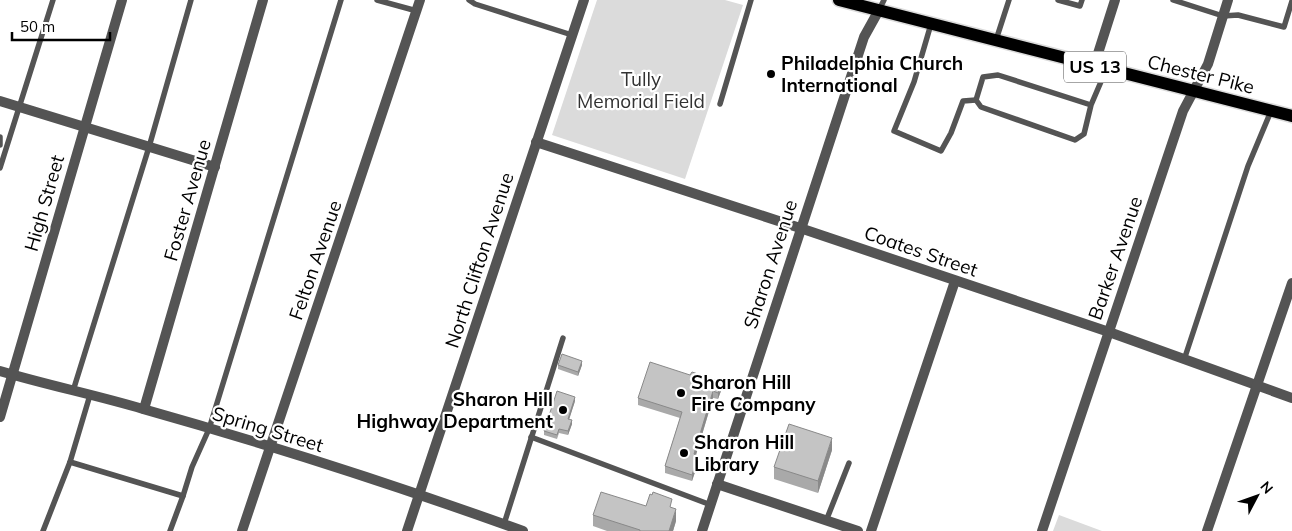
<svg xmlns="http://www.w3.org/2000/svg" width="1292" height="531" font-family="Mulish,sans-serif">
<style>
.green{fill:#dbdbdb}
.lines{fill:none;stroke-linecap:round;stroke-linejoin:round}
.primary-casing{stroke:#dbdbdb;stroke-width:15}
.service{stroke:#545454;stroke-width:5.5}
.minor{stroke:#545454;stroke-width:10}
.tertiary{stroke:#545454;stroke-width:10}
.primary{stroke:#000;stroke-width:12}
.wall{fill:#a9a9a9}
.shaded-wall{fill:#898989}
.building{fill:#c4c4c4;stroke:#898989}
.poi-dot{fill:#000;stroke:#fff;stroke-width:2}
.labels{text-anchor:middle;stroke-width:4.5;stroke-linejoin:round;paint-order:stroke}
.shield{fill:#fff;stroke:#4c4c4c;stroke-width:1}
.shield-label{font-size:18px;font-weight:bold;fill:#000}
.poi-label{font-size:19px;font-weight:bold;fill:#000;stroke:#fff;text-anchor:start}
.street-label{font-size:19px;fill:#000;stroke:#fff}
.park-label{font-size:19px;fill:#323232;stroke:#fff}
</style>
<rect width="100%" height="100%" fill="#fff"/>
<g class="green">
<polygon points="597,0 725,0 743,5 685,179 552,135"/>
<polygon points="1059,515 1102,531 1053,531"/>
</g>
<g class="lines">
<g class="primary-casing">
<polyline id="primary" points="839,0 1292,116"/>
</g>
<g class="service">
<polyline points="377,0 417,11"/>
<polyline points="469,0 475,4 572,35"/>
<polyline points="1058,0 1080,6 1082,0"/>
<polyline points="1173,0 1223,16 1238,15 1284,27 1292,1"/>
<polyline points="879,10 884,0"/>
<polyline points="931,24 914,82 894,131 941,151 951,133 963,101 976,100"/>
<polyline points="996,40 1009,0"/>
<polyline points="720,104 751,0"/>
<polyline points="1091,105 998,75 983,77 976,100 981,107 1075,140 1084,134 1091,105 1106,70"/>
<polyline points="0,137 0,145"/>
<polyline points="0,168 53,0"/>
<polyline points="1184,360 1248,166 1271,111"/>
<polyline points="73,391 149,147 191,0"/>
<polyline points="531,437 711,505"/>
<polyline points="70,462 183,496 170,531"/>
<polyline points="183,496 192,467 209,429 341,0"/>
<polyline points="826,521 849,463"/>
<polyline points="504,524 563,338"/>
<polyline points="43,531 70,462 90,395"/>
</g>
<g class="minor">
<polyline points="1094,66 1115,0"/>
<polyline points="0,101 215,167"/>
<polyline points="536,142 800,228 1109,332 1292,398"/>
<path d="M 0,371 C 47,385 96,395 143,409 C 271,445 398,486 523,531"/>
<polyline points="144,409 263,0"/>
<polyline points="0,417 122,0"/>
<polyline points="717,484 858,531"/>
<polyline points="242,531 420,0"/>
<polyline points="407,531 584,0"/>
<polyline points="871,531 955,281"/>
<polyline points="1042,531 1183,111 1208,64 1228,0"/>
<polyline points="1207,531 1292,283"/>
</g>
<polyline class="tertiary" points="702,531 864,37 879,10"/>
<use href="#primary" class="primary"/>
</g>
<g class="wall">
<polygon points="558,365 582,365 578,376 558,369"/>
<polygon points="690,375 722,388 718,399 713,398 696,455 698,463 692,481 665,473 665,466 680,418 638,405 638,398"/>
<polygon points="575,401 569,419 572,424 568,435 559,433 557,439 544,435 544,431"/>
<polygon points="832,450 818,493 774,479 774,467"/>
<polygon points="646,506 672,508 676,521 673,531 607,531 593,526 593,515"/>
</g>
<g class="shaded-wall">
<polygon points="582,361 582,365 578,376 578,372"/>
<polygon points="722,382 722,388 718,399 718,393"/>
<polygon points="713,391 713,398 694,461 694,454"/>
<polygon points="575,397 575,401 568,423 568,419"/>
<polygon points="572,420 572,424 568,435 568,431"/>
<polygon points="832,438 832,450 818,493 818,481"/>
<polygon points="698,456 698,463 692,481 692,475"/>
<polygon points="676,509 676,521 673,531 669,531"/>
</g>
<g class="building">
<polygon points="562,354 582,361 578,372 558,365"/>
<polygon points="650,362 690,375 692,372 722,382 718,393 713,391 694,454 698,456 692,475 665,466 682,412 638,398"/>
<polygon points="557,391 575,397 568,419 572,420 568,431 559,429 557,435 544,431"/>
<polygon points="789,424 832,438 818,481 774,467"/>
<polygon points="601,492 646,506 650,494 652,495 653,492 672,499 670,507 676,509 669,531 640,531 640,530 593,515"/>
</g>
<g class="poi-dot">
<circle cx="771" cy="74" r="5"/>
<circle cx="681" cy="393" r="5"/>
<circle cx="563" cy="410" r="5"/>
<circle cx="684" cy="453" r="5"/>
</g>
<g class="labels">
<rect class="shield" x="1064" y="51.5" width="62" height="31" rx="4"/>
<g class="shield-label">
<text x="1095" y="73">US 13</text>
</g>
<g class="poi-label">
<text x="781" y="70">Philadelphia Church<tspan x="781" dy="22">International</tspan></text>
<text x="691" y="389">Sharon Hill<tspan x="691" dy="22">Fire Company</tspan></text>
<text x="553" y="406" text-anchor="end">Sharon Hill<tspan x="553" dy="22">Highway Department</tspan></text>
<text x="694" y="449">Sharon Hill<tspan x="694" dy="22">Library</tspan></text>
</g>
<g class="street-label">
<text transform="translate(1201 74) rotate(14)" y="7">Chester Pike</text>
<text transform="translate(187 200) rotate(-74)" y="7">Foster Avenue</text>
<text transform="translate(44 203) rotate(-74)" y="7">High Street</text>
<text transform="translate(921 251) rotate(19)" y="7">Coates Street</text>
<text transform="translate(1115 258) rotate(-71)" y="7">Barker Avenue</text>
<text transform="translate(315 260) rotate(-71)" y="7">Felton Avenue</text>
<text transform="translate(479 260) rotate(-72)" y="7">North Clifton Avenue</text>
<text transform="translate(770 264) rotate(-72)" y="7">Sharon Avenue</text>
<text transform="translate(268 429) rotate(17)" y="7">Spring Street</text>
</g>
<g class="park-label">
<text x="641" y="86">Tully<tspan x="641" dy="22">Memorial Field</tspan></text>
</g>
</g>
<g transform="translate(1257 496) rotate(49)" stroke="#ffffff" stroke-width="4" paint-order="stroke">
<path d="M0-4L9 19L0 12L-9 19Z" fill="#000000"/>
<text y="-8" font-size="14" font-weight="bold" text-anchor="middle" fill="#000000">N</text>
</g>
<path d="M12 32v8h98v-8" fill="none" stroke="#000000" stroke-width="2.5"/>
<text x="20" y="32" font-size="15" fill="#000000" stroke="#ffffff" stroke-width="4" paint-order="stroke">50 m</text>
</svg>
